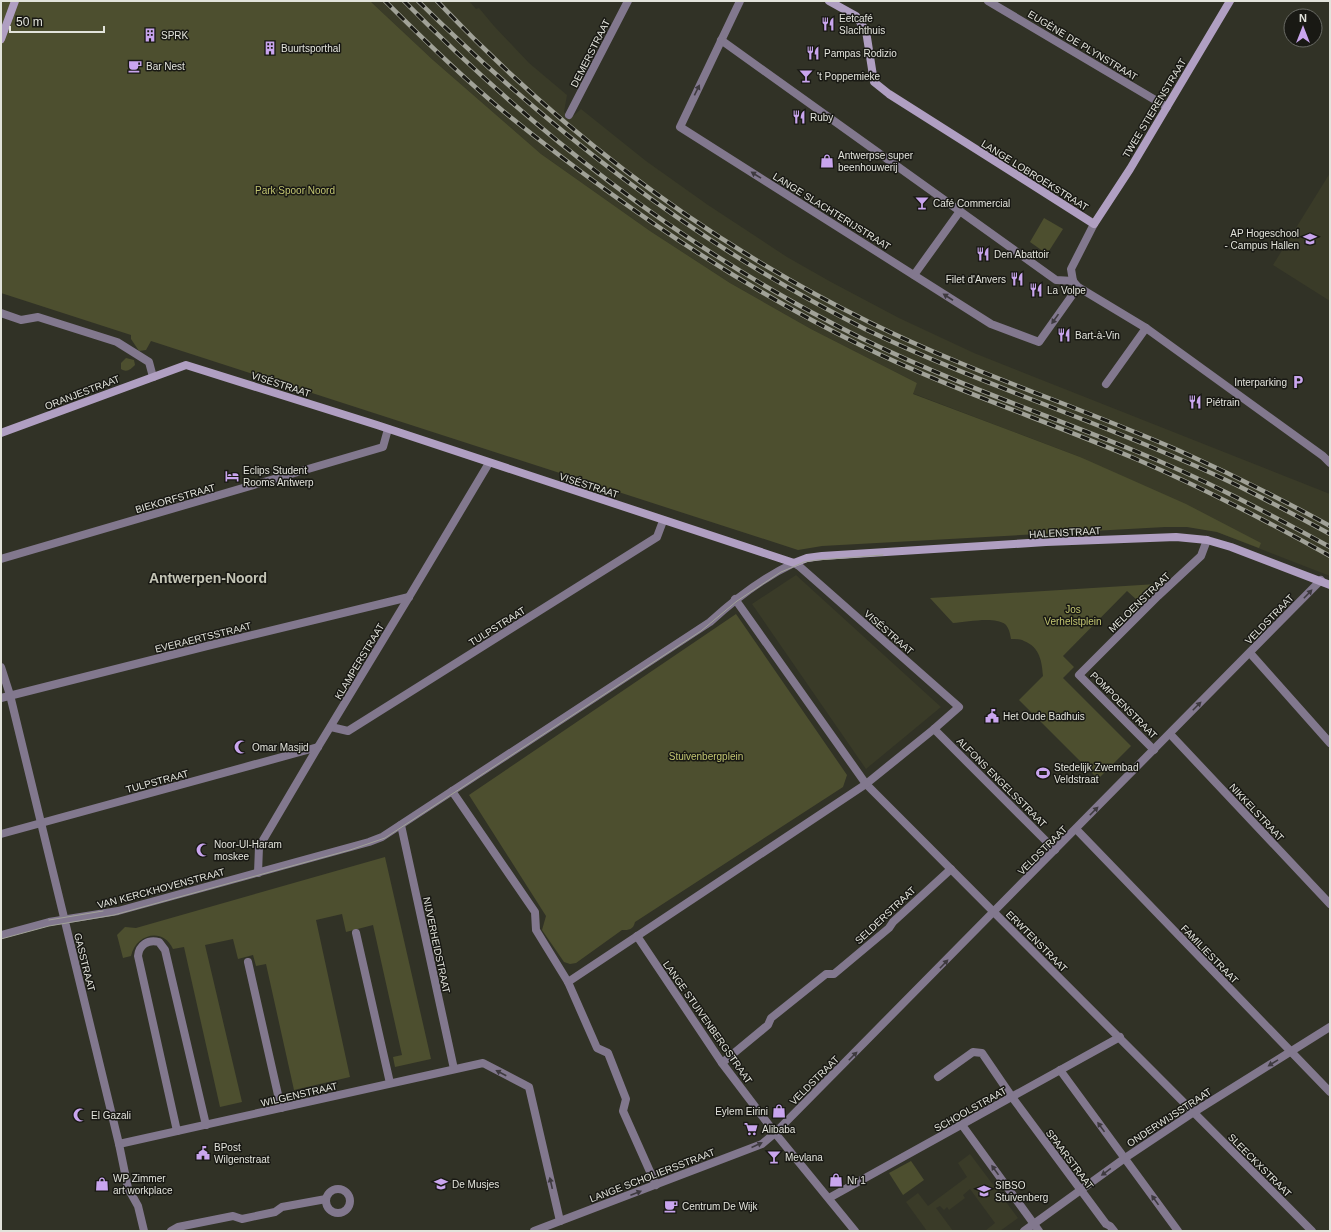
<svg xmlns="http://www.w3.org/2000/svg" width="1331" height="1232" font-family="Arial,sans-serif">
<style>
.built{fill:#3a3b28}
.green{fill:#4d4f2f}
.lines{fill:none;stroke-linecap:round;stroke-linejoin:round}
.street{stroke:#82788e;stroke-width:8}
.secondary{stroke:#b09fc2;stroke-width:8}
.tram{stroke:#a1a298;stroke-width:1}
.rail-casing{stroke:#a1a298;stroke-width:4.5}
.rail{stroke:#191914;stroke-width:3;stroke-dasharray:9;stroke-linecap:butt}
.oneway{fill:#3e3a3f}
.labels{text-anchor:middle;stroke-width:3;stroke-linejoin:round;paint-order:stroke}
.poi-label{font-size:10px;fill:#e2e3db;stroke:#191914;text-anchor:start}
.street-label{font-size:10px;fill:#e2e3db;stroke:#191914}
.park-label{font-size:10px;fill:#c2c571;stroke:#191914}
.district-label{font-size:14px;font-weight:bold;fill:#c4c5b6;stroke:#191914}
</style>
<rect width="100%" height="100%" fill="#313226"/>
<g class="built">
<polygon points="370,1 469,1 476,9 479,8 494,26 529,63 567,95 564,112 571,118 581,109 646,161 708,205 787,257 831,282 899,318 974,353 1330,494 1330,576 1217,532 1080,457 912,393 917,383 811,329 730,283 650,231 541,154 433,60"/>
<polygon points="1330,173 1330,301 1273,265"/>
<polygon points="796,575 941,707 866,769 752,604"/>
<polygon points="970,1154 1018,1218 1000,1231 985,1231 995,1223 970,1189 963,1195 965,1198 949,1210 947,1207 944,1210 940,1206 936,1208 953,1231 927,1231 906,1202 918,1193 928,1206 967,1177 958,1163"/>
</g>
<g class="green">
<polygon points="1,1 370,1 433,60 541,154 650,231 730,283 811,329 917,383 913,394 1080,457 1186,504 1261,543 1259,548 1217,532 1187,527 1165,527 822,546 798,550 151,341 146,350 139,351 131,339 131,335 1,293"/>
<polygon points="1044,218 1063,229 1047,254 1030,242"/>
<path d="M 126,358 L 134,360 L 135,365 C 131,369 127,373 121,369 L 121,363 Z"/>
<path d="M 1157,584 L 1138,601 L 1127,591 L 1063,656 L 1074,667 L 1063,678 L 1131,746 L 1098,779 L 1019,700 L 1043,676 C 1042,662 1040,647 1024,641 C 1020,639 1015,639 1011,639 C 1010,633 1009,628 1005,624 C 994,616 967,622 953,623 L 930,598 Z"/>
<path d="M 736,614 L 847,775 L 843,787 L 635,922 C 633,930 629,930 622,930 L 576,963 L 570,964 L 564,962 L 542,930 L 546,916 L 469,795 Z"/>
<path d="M 385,857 L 431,1059 L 395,1067 L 393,1057 L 402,1055 L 373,925 L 346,932 L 342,914 L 316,920 L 350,1077 L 294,1090 L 266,964 L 256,966 L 253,955 L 238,959 L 233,939 L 205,945 L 242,1102 L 220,1107 L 184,947 L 173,949 C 163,927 136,934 131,956 L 123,958 L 117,935 L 125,927 L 136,928 Z"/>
<polygon points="911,1161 924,1180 903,1195 889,1173"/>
</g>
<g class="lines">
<g class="street">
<polyline points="740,1 680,127 991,324 1039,342 1078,287"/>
<polyline points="988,1 1167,107"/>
<polyline points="721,40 1056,280 1073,281"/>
<polyline points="569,115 628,1"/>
<polyline points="1094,224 1071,269 1073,281 1078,287 1146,328 1323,456 1330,463"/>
<polyline points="914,275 960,211"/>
<polyline points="1,313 21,320 38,317 117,342 149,362 153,377"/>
<polyline points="1106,384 1146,328"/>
<polyline points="1,559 383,447 388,429"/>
<polyline points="735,599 866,784 1312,1231"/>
<polyline points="1250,653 1330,743"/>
<polyline points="1,667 10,695 119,1144 128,1188 138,1206 144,1231"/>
<polyline points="1,698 207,646 409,597"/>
<polyline points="331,727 348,731 657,537 663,521"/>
<polyline points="934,729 1055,850"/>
<polyline points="1170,734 1330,904"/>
<polyline points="1154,750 1079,675 1158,596 1201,556 1207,540"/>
<polyline points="452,791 535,912 536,930 568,982 597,1048 608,1053 626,1099 623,1111 656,1185"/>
<polyline points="401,825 454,1069"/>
<polyline points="1076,829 1330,1092"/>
<polyline points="1,834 318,747"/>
<polyline points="258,873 259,847 318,747 409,597 489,463"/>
<polyline points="356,933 390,1083"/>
<path d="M 1,935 L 49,922 L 118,911 L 369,842 L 382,837 L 710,622 C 736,598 762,578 794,563 L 799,566 L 959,707 L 934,729 L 866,784 L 568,982"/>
<polyline points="637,936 722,1063 775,1133 855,1231"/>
<polyline points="248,962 281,1108"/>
<polyline points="722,1063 768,1025 771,1018 826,974 834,974 889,928 893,922 951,869"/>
<polyline points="1060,1070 1178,1231"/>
<polyline points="938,1077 973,1052 982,1053 1012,1097 1106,1224 1110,1226 1114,1231"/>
<polyline points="962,1125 1039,1231"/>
<path d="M 177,1131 L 138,956 C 139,945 148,939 159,942 L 165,950 L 206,1125"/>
<polyline points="119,1144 483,1063 529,1087 560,1221"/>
<circle cx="338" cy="1201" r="12"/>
<polyline points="829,1198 1120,1037"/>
<polyline points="171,1231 178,1227 233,1216 242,1219 275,1212 282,1207 326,1199"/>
<polyline points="534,1231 762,1144 775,1133 1321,580"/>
<polyline points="1024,1231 1125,1158 1194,1112 1330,1027"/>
</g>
<g class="secondary">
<polyline points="829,1 856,16 866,31 874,82 889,94 1094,224 1130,169 1230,1"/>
<polyline points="1,39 15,1"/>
<polyline points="1,433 186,365 377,425 794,563 807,558 822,556 1046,542 1176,537 1207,540 1231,547 1330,585"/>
</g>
<g class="tram">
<polyline points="49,920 103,911"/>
<polyline points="1,939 49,926 114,915 350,850 385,838 701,631 737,601 781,572 793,567 804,562 817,560 883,555"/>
</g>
<g class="rail-casing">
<g id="rail">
<path d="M 385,1 C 423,39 462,77 503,111 C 613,200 732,282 860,345 C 949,389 1045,420 1136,459 C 1203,488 1267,521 1330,556"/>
<path d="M 404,1 C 537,136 692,254 863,339 C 951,382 1044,414 1135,451 C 1202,478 1266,512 1330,547"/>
<path d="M 418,1 C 550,131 699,246 865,329 C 966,378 1074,413 1177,458 C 1230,480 1280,507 1330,534"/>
<path d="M 437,1 C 561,132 707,242 869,322 C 970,372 1077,406 1180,451 C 1231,474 1281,499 1330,526"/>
</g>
</g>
<use href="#rail" class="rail"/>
</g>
<defs><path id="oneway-solid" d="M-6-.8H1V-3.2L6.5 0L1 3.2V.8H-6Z"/></defs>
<g class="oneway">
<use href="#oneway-solid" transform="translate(697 90) rotate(-64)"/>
<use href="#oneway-solid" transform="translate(756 175) rotate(-148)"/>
<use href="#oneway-solid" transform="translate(948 297) rotate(-147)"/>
<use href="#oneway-solid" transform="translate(1055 319) rotate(125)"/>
<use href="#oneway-solid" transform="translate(1308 594) rotate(-46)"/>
<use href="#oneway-solid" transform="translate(1197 706) rotate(-45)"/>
<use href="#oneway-solid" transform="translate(1094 811) rotate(-45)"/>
<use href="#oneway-solid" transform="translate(944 964) rotate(-46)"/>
<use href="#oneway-solid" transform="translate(853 1056) rotate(-45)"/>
<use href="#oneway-solid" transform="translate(1273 1063) rotate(148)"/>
<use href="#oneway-solid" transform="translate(501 1073) rotate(-152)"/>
<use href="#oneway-solid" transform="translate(1101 1127) rotate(-126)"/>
<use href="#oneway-solid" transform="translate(757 1145) rotate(-24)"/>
<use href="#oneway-solid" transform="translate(995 1170) rotate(-126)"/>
<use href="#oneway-solid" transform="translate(1106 1172) rotate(144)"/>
<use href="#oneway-solid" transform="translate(551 1183) rotate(-103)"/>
<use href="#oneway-solid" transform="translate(636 1193) rotate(-21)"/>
<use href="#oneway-solid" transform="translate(1155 1200) rotate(-126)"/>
</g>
<defs>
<g id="restaurant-bare" transform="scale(1.08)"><path d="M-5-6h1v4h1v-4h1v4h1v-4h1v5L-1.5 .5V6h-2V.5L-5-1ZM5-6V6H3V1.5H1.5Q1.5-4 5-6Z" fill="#c9a5ee" stroke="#191914" stroke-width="2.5" paint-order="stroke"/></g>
<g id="building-bare" transform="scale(1.08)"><path d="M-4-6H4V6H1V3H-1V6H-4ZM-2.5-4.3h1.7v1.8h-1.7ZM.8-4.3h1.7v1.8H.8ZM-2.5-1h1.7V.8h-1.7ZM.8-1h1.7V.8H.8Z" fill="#c9a5ee" stroke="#191914" stroke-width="2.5" paint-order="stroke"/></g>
<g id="cafe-bare" transform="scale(1.08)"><path d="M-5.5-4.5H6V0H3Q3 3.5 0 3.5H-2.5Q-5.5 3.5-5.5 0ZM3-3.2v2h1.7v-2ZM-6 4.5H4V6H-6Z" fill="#c9a5ee" stroke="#191914" stroke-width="2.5" paint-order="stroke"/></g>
<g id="bar-bare" transform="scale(1.08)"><path d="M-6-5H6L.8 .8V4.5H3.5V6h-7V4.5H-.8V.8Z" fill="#c9a5ee" stroke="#191914" stroke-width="2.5" paint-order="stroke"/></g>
<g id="shop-bare" transform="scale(1.08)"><path d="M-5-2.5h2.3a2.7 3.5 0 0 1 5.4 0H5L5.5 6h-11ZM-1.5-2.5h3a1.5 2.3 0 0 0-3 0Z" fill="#c9a5ee" stroke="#191914" stroke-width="2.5" paint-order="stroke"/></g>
<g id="university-bare" transform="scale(1.08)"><path d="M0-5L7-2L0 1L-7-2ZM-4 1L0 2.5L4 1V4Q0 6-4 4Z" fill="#c9a5ee" stroke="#191914" stroke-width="2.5" paint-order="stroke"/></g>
<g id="parking-bare" transform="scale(1.08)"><path d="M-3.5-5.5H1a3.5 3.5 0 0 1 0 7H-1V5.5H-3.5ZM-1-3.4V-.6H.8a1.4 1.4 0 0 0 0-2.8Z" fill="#c9a5ee" stroke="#191914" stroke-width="2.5" paint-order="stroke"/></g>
<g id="hotel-bare" transform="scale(1.08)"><path d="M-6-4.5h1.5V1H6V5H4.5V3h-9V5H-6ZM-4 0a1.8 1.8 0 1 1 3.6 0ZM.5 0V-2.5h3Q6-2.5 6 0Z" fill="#c9a5ee" stroke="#191914" stroke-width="2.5" paint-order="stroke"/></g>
<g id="civic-bare" transform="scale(1.08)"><path d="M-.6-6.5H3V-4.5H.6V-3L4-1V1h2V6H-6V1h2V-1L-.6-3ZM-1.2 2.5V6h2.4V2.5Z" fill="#c9a5ee" stroke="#191914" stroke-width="2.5" paint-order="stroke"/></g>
<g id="mosque-bare" transform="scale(1.08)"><path d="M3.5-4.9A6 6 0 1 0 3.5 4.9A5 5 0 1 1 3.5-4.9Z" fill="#c9a5ee" stroke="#191914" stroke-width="2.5" paint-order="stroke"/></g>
<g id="stadium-bare" transform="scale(1.08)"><path d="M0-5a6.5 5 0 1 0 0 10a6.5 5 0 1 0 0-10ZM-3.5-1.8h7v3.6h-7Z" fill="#c9a5ee" stroke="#191914" stroke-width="2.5" paint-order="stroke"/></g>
<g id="supermarket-bare" transform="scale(1.08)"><path d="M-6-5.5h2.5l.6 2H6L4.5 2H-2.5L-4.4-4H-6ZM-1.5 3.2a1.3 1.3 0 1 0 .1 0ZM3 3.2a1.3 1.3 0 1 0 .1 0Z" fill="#c9a5ee" stroke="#191914" stroke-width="2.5" paint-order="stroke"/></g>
<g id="school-bare" transform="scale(1.08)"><path d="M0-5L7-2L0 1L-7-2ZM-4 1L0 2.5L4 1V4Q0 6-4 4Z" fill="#c9a5ee" stroke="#191914" stroke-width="2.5" paint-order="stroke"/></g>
</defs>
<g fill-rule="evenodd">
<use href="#restaurant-bare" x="828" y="24"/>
<use href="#building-bare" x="150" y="35"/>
<use href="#building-bare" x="270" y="48"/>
<use href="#restaurant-bare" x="813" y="53"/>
<use href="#cafe-bare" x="135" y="66"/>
<use href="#bar-bare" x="806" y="76"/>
<use href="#restaurant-bare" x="799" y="117"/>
<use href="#shop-bare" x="827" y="161"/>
<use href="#bar-bare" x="922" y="203"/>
<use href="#university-bare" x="1310" y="239"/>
<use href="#restaurant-bare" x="983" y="254"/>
<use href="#restaurant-bare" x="1017" y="279"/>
<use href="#restaurant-bare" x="1036" y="290"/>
<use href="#restaurant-bare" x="1064" y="335"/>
<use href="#parking-bare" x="1298" y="382"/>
<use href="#restaurant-bare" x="1195" y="402"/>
<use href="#hotel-bare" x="232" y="476"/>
<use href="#civic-bare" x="992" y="716"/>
<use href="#mosque-bare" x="241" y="747"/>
<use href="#stadium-bare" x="1043" y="773"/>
<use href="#mosque-bare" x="203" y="850"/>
<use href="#shop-bare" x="779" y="1111"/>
<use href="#mosque-bare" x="80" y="1115"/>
<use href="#supermarket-bare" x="751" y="1129"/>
<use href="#civic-bare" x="203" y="1153"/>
<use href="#bar-bare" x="774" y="1157"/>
<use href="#shop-bare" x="836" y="1180"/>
<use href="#shop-bare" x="102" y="1184"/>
<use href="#school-bare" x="441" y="1184"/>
<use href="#school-bare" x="984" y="1191"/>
<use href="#cafe-bare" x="671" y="1206"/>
</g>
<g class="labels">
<g class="poi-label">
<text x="839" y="22">Eetcafé<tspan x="839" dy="12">Slachthuis</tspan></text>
<text x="161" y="39">SPRK</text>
<text x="281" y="52">Buurtsporthal</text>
<text x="824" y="57">Pampas Rodizio</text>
<text x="146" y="70">Bar Nest</text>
<text x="817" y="80">'t Poppemieke</text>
<text x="810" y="121">Ruby</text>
<text x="838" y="159">Antwerpse super<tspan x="838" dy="12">beenhouwerij</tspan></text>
<text x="933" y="207">Café Commercial</text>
<text x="1299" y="237" text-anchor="end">AP Hogeschool<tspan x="1299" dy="12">- Campus Hallen</tspan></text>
<text x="994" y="258">Den Abattoir</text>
<text x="1006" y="283" text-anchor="end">Filet d'Anvers</text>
<text x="1047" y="294">La Volpe</text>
<text x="1075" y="339">Bart-à-Vin</text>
<text x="1287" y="386" text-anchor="end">Interparking</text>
<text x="1206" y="406">Piétrain</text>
<text x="243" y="474">Eclips Student<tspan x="243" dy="12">Rooms Antwerp</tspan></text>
<text x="1003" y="720">Het Oude Badhuis</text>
<text x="252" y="751">Omar Masjid</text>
<text x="1054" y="771">Stedelijk Zwembad<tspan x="1054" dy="12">Veldstraat</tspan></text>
<text x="214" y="848">Noor-Ul-Haram<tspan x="214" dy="12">moskee</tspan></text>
<text x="768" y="1115" text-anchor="end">Eylem Eirini</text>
<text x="91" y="1119">El Gazali</text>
<text x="762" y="1133">Alibaba</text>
<text x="214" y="1151">BPost<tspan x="214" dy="12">Wilgenstraat</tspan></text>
<text x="785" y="1161">Mevlana</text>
<text x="113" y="1182">WP Zimmer<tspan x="113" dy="12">art workplace</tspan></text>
<text x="847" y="1184">Nr 1</text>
<text x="452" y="1188">De Musjes</text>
<text x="995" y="1189">SIBSO<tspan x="995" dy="12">Stuivenberg</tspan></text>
<text x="682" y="1210">Centrum De Wijk</text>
</g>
<g class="street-label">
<text transform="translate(1083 45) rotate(31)" y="4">EUGÈNE DE PLYNSTRAAT</text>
<text transform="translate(590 53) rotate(-63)" y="4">DEMERSTRAAT</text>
<text transform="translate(1154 108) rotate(-59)" y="4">TWEE STIERENSTRAAT</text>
<text transform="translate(1035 175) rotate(32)" y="4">LANGE LOBROEKSTRAAT</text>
<text transform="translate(832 211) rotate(32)" y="4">LANGE SLACHTERIJSTRAAT</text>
<text transform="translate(281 384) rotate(18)" y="4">VISÉSTRAAT</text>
<text transform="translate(82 392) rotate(-21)" y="4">ORANJESTRAAT</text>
<text transform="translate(589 485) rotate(18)" y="4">VISÉSTRAAT</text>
<text transform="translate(175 498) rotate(-16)" y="4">BIEKORFSTRAAT</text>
<text transform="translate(1065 532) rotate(-3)" y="4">HALENSTRAAT</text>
<text transform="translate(1139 602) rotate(-44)" y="4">MELOENSTRAAT</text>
<text transform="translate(1269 619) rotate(-46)" y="4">VELDSTRAAT</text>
<text transform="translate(497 626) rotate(-32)" y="4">TULPSTRAAT</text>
<text transform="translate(889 632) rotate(41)" y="4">VISÉSTRAAT</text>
<text transform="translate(203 637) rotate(-14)" y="4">EVERAERTSSTRAAT</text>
<text transform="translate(359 661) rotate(-59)" y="4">KLAMPERSTRAAT</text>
<text transform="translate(1124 705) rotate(45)" y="4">POMPOENSTRAAT</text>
<text transform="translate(157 781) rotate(-15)" y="4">TULPSTRAAT</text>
<text transform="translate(1002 782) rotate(45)" y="4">ALFONS ENGELSSTRAAT</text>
<text transform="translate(1257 812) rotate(47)" y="4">NIKKELSTRAAT</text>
<text transform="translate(1042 850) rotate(-45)" y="4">VELDSTRAAT</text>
<text transform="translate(161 888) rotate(-15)" y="4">VAN KERCKHOVENSTRAAT</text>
<text transform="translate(885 915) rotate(-43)" y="4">SELDERSTRAAT</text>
<text transform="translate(1037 941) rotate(45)" y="4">ERWTENSTRAAT</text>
<text transform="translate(437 945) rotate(78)" y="4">NIJVERHEIDSTRAAT</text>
<text transform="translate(1210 954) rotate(46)" y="4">FAMILIESTRAAT</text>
<text transform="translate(85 962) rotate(76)" y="4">GASSTRAAT</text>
<text transform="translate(708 1022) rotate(55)" y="4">LANGE STUIVENBERGSTRAAT</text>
<text transform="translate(814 1080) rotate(-45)" y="4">VELDSTRAAT</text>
<text transform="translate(299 1094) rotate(-13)" y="4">WILGENSTRAAT</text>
<text transform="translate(970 1109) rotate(-29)" y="4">SCHOOLSTRAAT</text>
<text transform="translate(1169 1117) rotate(-33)" y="4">ONDERWIJSSTRAAT</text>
<text transform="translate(1070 1159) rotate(53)" y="4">SPAARSTRAAT</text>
<text transform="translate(1260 1165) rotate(45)" y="4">SLEECKXSTRAAT</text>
<text transform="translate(652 1175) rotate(-21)" y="4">LANGE SCHOLIERSSTRAAT</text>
</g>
<g class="park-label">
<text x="295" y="194">Park Spoor Noord</text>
<text x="1073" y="613">Jos<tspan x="1073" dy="12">Verhelstplein</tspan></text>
<text x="706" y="760">Stuivenbergplein</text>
</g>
<g class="district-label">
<text x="208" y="583">Antwerpen-Noord</text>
</g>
</g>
<rect width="1331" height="1232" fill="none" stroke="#e2e3db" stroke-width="4"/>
<g transform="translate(1303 28)"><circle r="19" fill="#191914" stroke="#696a64"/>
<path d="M0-3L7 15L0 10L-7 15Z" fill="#c9a5ee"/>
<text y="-6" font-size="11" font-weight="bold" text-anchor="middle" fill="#e2e3db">N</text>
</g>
<path d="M10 26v6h94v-6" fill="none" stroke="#e2e3db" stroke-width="2"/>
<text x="16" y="26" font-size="12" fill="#e2e3db" stroke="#191914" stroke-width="3" paint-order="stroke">50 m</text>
</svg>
